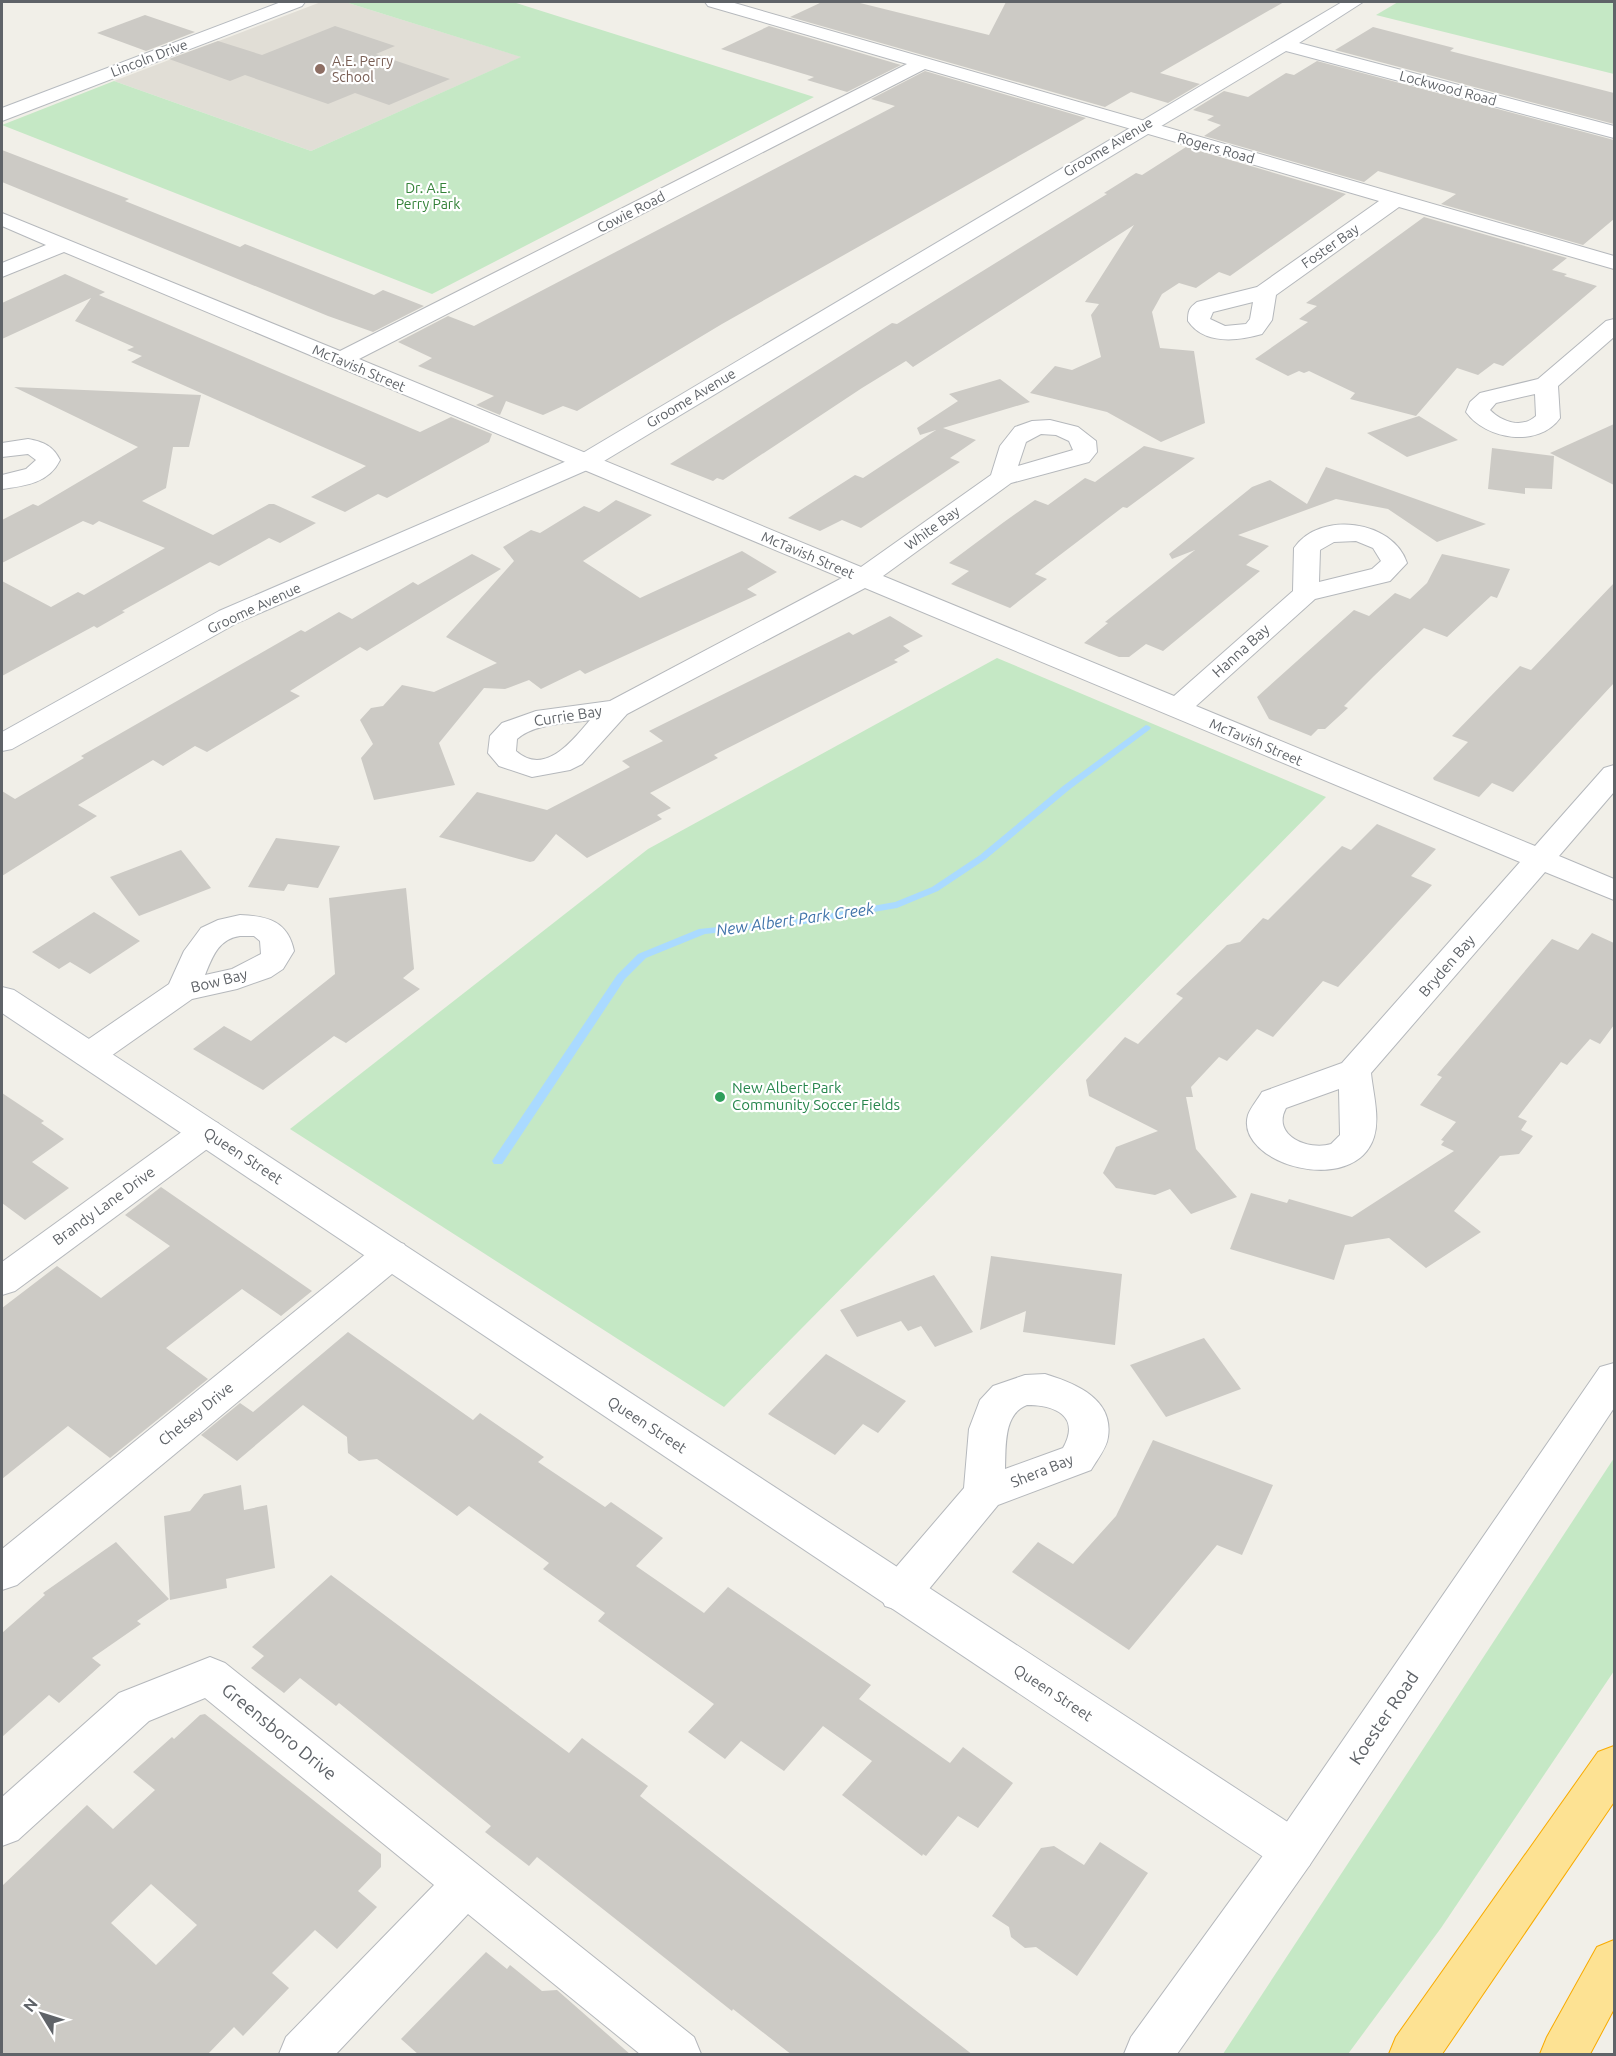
<svg xmlns="http://www.w3.org/2000/svg" width="1616" height="2056" font-family="Ubuntu,sans-serif">
<style>
.education{fill:#e1ded6}
.green{fill:#c5e8c5}
.lines{fill:none;stroke-linecap:round;stroke-linejoin:round}
.stream{fill:#aadaff;fill-rule:evenodd}
.building{fill:#cccac5;fill-rule:evenodd}
.street-casing{stroke:#b5b8bc;stroke-width:2}
.secondary-casing{stroke:#b6babf;stroke-width:2}
.highway-casing{stroke:#f9ab00;stroke-width:2}
.street{fill:#fff;fill-rule:evenodd}
.secondary{fill:#fff;fill-rule:evenodd}
.highway{fill:#fde293;fill-rule:evenodd}
.education-dot{fill:#8d6e63;stroke:#fff;stroke-width:2}
.leisure-dot{fill:#2e9e5b;stroke:#fff;stroke-width:2}
.labels{text-anchor:middle;stroke-width:4.5;stroke-linejoin:round;paint-order:stroke}
.far-street-label{font-size:14px;fill:#5f6368;stroke:#fff}
.far-education-label{font-size:14px;fill:#785e54;stroke:#fff;text-anchor:start}
.far-park-label{font-size:14px;fill:#348238;stroke:#fff}
.street-label{font-size:15px;fill:#5f6368;stroke:#fff}
.leisure-label{font-size:15px;fill:#27864d;stroke:#fff;text-anchor:start}
.water-label{font-size:16px;font-style:italic;fill:#4174aa;stroke:#fff}
.near-street-label{font-size:18px;fill:#5f6368;stroke:#fff}
</style>
<rect width="100%" height="100%" fill="#f1efe8"/>
<polygon class="education" points="321,2 345,2 522,57 311,151 114,81"/>
<g class="green">
<polygon points="345,2 513,2 814,97 432,294 2,125 114,81 311,151 521,57"/>
<polygon points="1398,2 1614,2 1614,74 1376,15"/>
<polygon points="997,658 1326,797 724,1407 290,1129 648,849"/>
<polygon points="1614,1458 1614,1671 1441,1928 1348,2054 1223,2054"/>
</g>
<g class="lines">
<polygon class="stream" points="1146,725 1149,726 1151,728 1149,730 1069,790 986,859 938,891 897,908 804,924 705,934 646,958 625,979 502,1164 494,1164 492,1161 494,1158 617,975 638,954 699,929 804,918 895,902 932,887 980,855 1063,786"/>
</g>
<g class="building">
<polygon points="822,2 856,2 989,35 1006,2 1284,2 1160,73 1200,84 1168,103 1131,92 1105,107 790,17"/>
<polygon points="145,15 195,32 146,51 97,33"/>
<polygon points="335,26 395,46 376,54 450,79 389,105 355,93 328,104 245,75 230,81 169,59 218,41 262,55"/>
<polygon points="769,26 901,65 847,92 807,80 814,77 721,49"/>
<polygon points="1373,27 1454,48 1450,51 1614,93 1614,124 1335,50"/>
<polygon points="1317,61 1614,140 1614,219 1583,245 1441,204 1456,194 1378,171 1364,182 1204,136 1221,125 1207,120 1214,116 1193,110 1224,91 1248,97 1286,73 1294,75"/>
<polygon points="925,71 1086,118 722,324 577,411 563,406 543,415 506,401 500,415 476,405 494,396 418,366 432,358 398,342 448,316 474,326 895,106 871,99"/>
<polygon points="1186,147 1346,194 1230,276 1219,272 1196,288 1179,283 1162,294 1152,312 1160,348 1194,351 1205,423 1161,442 1107,412 1030,393 1055,366 1072,370 1101,357 1091,315 1099,304 1085,302 1134,225 913,367 906,361 862,388 723,480 717,478 713,481 670,464 892,323 897,324 1107,194 1104,193 1136,173 1142,175"/>
<polygon points="2,150 129,199 125,201 240,247 245,244 374,295 383,290 424,306 373,332 328,316 2,182"/>
<polygon points="1424,217 1567,258 1552,270 1567,274 1564,276 1597,286 1503,366 1494,363 1478,375 1457,368 1416,416 1350,399 1355,393 1309,371 1304,373 1299,371 1288,376 1255,359 1308,322 1299,319 1317,306 1306,303"/>
<polygon points="65,274 105,292 99,295 420,432 451,417 492,434 489,442 387,498 378,494 345,512 311,497 366,466 131,362 142,356 127,350 134,347 75,321 91,298 2,339 2,303"/>
<polygon points="1000,379 1030,402 943,428 976,440 950,458 960,462 861,528 842,520 820,531 788,518 855,475 863,478 936,430 920,435 917,428 958,401 949,394"/>
<polygon points="14,387 201,395 189,447 173,447 166,488 142,501 213,535 269,504 274,504 316,523 280,543 269,538 219,566 210,562 122,611 125,612 97,628 94,626 2,676 2,581 51,607 78,592 84,595 165,548 99,521 93,525 83,521 2,563 2,520 33,504 38,506 138,447"/>
<polygon points="1419,416 1458,440 1407,457 1367,433"/>
<polygon points="1614,424 1614,485 1550,453"/>
<polygon points="1144,446 1195,458 1127,508 1123,507 1035,574 1047,579 1010,608 951,584 969,571 949,563 1004,522 1035,500 1048,505 1085,478 1095,482"/>
<polygon points="1492,448 1554,456 1552,489 1525,488 1525,494 1488,489"/>
<polygon points="1326,467 1486,524 1437,542 1388,509 1336,499 1238,535 1269,546 1246,565 1260,571 1163,651 1146,644 1129,657 1119,657 1084,643 1108,623 1105,622 1195,550 1172,559 1169,554 1252,487 1270,480 1307,504"/>
<polygon points="616,500 652,515 583,561 640,598 742,551 777,572 747,589 757,595 585,674 580,670 541,689 529,680 505,689 484,688 439,743 455,785 374,800 361,758 373,744 360,720 371,708 383,706 402,685 434,692 497,663 446,637 514,561 503,547 531,530 540,533 584,506 599,512"/>
<polygon points="472,554 501,569 367,651 360,647 290,691 300,696 207,752 195,746 163,766 153,760 78,805 97,816 2,876 2,791 15,799 84,758 81,756 301,630 305,632 339,612 352,619 413,582 418,585"/>
<polygon points="1442,554 1510,569 1497,598 1491,596 1447,637 1424,628 1374,676 1344,706 1348,708 1325,729 1318,729 1311,736 1269,719 1257,697 1354,610 1369,616 1395,593 1410,599 1427,583"/>
<polygon points="1614,583 1614,683 1513,792 1492,783 1479,797 1434,780 1433,778 1468,742 1452,736 1520,666 1531,670"/>
<polygon points="890,616 923,636 903,646 910,651 894,660 898,662 714,755 718,758 650,793 671,808 657,815 662,819 587,858 556,834 534,861 530,862 439,837 477,792 547,810 630,767 622,761 663,741 649,731 849,632 853,635"/>
<polygon points="1377,824 1436,849 1411,876 1432,885 1338,987 1323,981 1273,1037 1257,1029 1227,1061 1219,1057 1191,1087 1193,1097 1186,1097 1196,1149 1237,1197 1191,1214 1170,1189 1155,1195 1116,1188 1103,1173 1116,1147 1158,1131 1089,1096 1086,1080 1125,1037 1138,1044 1183,998 1176,994 1227,945 1240,942 1263,918 1268,920 1342,846 1351,850"/>
<polygon points="276,838 340,846 318,888 288,884 284,891 248,887"/>
<polygon points="181,850 211,888 139,916 110,877"/>
<polygon points="406,888 414,969 403,978 420,989 346,1043 334,1036 263,1090 193,1049 224,1026 251,1041 335,974 329,898"/>
<polygon points="94,912 140,941 90,974 70,962 59,969 32,952"/>
<polygon points="1592,933 1614,943 1614,1025 1600,1044 1590,1039 1567,1065 1561,1062 1518,1117 1527,1121 1521,1130 1533,1136 1519,1154 1500,1156 1454,1211 1481,1232 1426,1268 1389,1238 1345,1245 1334,1280 1230,1249 1251,1193 1287,1203 1289,1199 1352,1217 1454,1151 1441,1145 1444,1141 1441,1140 1456,1122 1420,1105 1442,1077 1437,1075 1552,939 1578,950"/>
<polygon points="2,1093 44,1121 41,1123 64,1139 32,1162 69,1188 25,1220 2,1203"/>
<polygon points="161,1187 312,1291 281,1316 242,1289 166,1348 208,1379 110,1458 68,1426 2,1479 2,1308 57,1266 101,1298 170,1246 125,1215"/>
<polygon points="991,1256 1122,1274 1115,1345 1023,1332 1026,1311 980,1330"/>
<polygon points="934,1275 973,1332 935,1347 921,1326 908,1331 901,1321 857,1337 840,1310"/>
<polygon points="348,1332 473,1420 480,1413 544,1457 538,1462 605,1507 611,1502 663,1538 636,1566 704,1613 728,1587 871,1685 859,1699 950,1763 963,1747 1013,1783 978,1828 958,1816 926,1856 923,1854 922,1856 842,1795 872,1761 823,1726 784,1771 741,1741 725,1759 688,1732 714,1704 598,1621 605,1613 543,1569 549,1563 469,1506 457,1516 377,1459 359,1461 348,1453 347,1437 303,1405 237,1461 201,1435 240,1403 253,1412"/>
<polygon points="1204,1338 1241,1389 1166,1417 1130,1365"/>
<polygon points="826,1354 906,1401 878,1433 863,1424 835,1455 768,1414"/>
<polygon points="1153,1440 1273,1485 1242,1555 1217,1545 1129,1650 1012,1572 1038,1542 1073,1564 1116,1516"/>
<polygon points="241,1485 244,1510 267,1505 275,1568 226,1579 227,1588 170,1600 164,1516 190,1511 204,1494"/>
<polygon points="116,1542 169,1599 137,1621 141,1624 92,1658 101,1665 59,1703 49,1695 2,1737 2,1633 45,1595 43,1593"/>
<polygon points="331,1575 569,1753 582,1738 648,1786 640,1796 973,2055 792,2055 733,2009 732,2011 537,1857 529,1866 485,1832 491,1826 339,1703 336,1706 300,1678 284,1693 251,1668 264,1656 252,1647"/>
<path d="M 205,1714 L 381,1854 L 381,1867 L 358,1891 L 377,1907 L 337,1949 L 315,1930 L 272,1973 L 289,1988 L 243,2036 L 234,2027 L 207,2055 L 2,2055 L 2,1886 L 87,1805 L 113,1829 L 155,1790 L 133,1772 L 172,1737 L 174,1739 L 200,1715 ZM 151,1884 L 197,1925 L 156,1965 L 111,1923 Z"/>
<polygon points="1100,1842 1148,1873 1077,1976 1036,1947 1025,1948 1011,1937 1009,1927 992,1916 1041,1848 1054,1846 1084,1865"/>
<polygon points="486,1952 507,1969 510,1965 542,1991 557,1990 631,2055 419,2055 401,2039"/>
</g>
<g class="lines">
<g class="street-casing">
<g id="street">
<path d="M 705,2 L 731,2 L 1614,256 L 1614,269 L 1399,207 L 1276,295 L 1272,320 L 1262,334 C 1238,341 1204,345 1188,321 C 1188,311 1189,308 1197,302 L 1257,287 L 1379,201 L 925,69 L 359,359 L 861,567 L 991,475 L 1000,446 L 1015,427 L 1032,421 L 1050,420 L 1078,427 L 1096,441 L 1097,452 L 1089,462 L 1011,483 L 883,576 L 1174,696 L 1293,591 L 1294,548 C 1320,510 1393,520 1407,563 L 1390,581 L 1315,599 L 1196,706 L 1535,846 L 1604,768 L 1614,765 L 1614,792 L 1559,856 L 1614,879 L 1614,900 L 1545,872 L 1371,1073 C 1373,1093 1380,1117 1374,1137 C 1355,1198 1234,1164 1248,1115 C 1251,1107 1258,1099 1262,1092 L 1342,1063 L 1520,862 L 865,588 L 627,714 L 582,764 L 570,770 L 532,777 L 499,766 L 488,753 L 490,736 L 502,723 L 536,711 L 610,701 L 842,578 L 64,252 L 2,277 L 2,263 L 46,245 L 2,226 L 2,213 L 340,351 L 907,64 L 708,6 ZM 1253,302 L 1250,319 L 1246,324 L 1225,326 L 1210,319 L 1213,312 ZM 1041,434 L 1056,435 L 1069,441 L 1073,450 L 1018,466 L 1026,442 ZM 1356,541 L 1373,548 L 1381,561 L 1372,569 L 1319,582 L 1320,550 L 1334,542 ZM 590,720 C 573,740 545,777 516,751 L 517,739 C 535,723 567,724 590,720 ZM 1339,1089 L 1340,1135 L 1331,1144 C 1309,1151 1271,1136 1286,1108 Z"/>
<path d="M 1614,319 L 1614,337 L 1558,386 L 1560,418 C 1539,448 1486,440 1466,412 L 1470,402 L 1480,393 L 1538,379 L 1606,321 ZM 1535,394 L 1536,416 C 1522,429 1502,422 1490,410 L 1496,403 Z"/>
<path d="M 28,439 C 44,442 53,446 60,460 C 49,483 25,486 2,489 L 2,475 L 26,469 L 36,460 L 28,454 L 2,457 L 2,443 Z"/>
<path d="M 240,915 C 267,916 288,921 294,951 L 283,969 L 271,977 L 237,989 L 192,999 L 101,1063 L 89,1067 L 77,1063 L 72,1055 L 77,1047 L 169,984 L 184,951 L 201,928 L 218,920 ZM 240,936 L 254,936 L 260,941 L 261,954 L 232,969 L 205,975 C 212,958 218,939 240,936 Z"/>
<polygon points="206,1120 218,1123 223,1132 218,1141 15,1291 2,1295 2,1262 194,1123"/>
<polygon points="391,1240 404,1244 409,1254 404,1264 17,1585 2,1590 2,1549 378,1244"/>
<polygon points="1614,1363 1614,1408 1309,1866 1177,2054 1124,2054 1131,2037 1277,1836 1600,1367"/>
<path d="M 1045,1374 C 1074,1383 1114,1398 1108,1437 C 1107,1448 1096,1461 1091,1470 L 998,1505 L 915,1606 L 900,1611 L 885,1606 L 879,1593 L 885,1580 L 964,1488 L 969,1429 L 980,1400 L 993,1386 L 1025,1375 ZM 1027,1405 C 1055,1405 1081,1416 1063,1448 L 1005,1469 C 1006,1447 1003,1414 1027,1405 Z"/>
<polygon points="210,1657 225,1663 694,2037 701,2054 640,2054 468,1914 336,2054 279,2054 286,2037 434,1885 205,1698 149,1721 18,1840 2,1846 2,1797 119,1693"/>
</g>
</g>
<g class="secondary-casing">
<g id="secondary">
<polygon points="281,2 305,2 302,6 2,121 2,108"/>
<polygon points="1342,2 1363,2 1299,43 1614,126 1614,138 1286,51 594,467 237,623 12,749 2,751 2,732 219,611 576,457"/>
<polygon points="2,987 14,990 1309,1836 1316,1851 1309,1866 1293,1872 1277,1866 2,1013"/>
</g>
</g>
<g class="highway-casing">
<g id="highway">
<polygon points="1614,1746 1614,1802 1442,2054 1389,2054 1396,2037 1598,1752"/>
<polygon points="1614,1940 1614,2009 1590,2054 1540,2054 1547,2037 1597,1947"/>
</g>
</g>
<use href="#street" class="street"/>
<use href="#secondary" class="secondary"/>
<use href="#highway" class="highway"/>
</g>
<circle class="education-dot" cx="320" cy="69" r="6"/>
<circle class="leisure-dot" cx="720" cy="1097" r="6"/>
<g class="labels">
<g class="far-street-label">
<text transform="translate(149 58) rotate(-21)" y="5">Lincoln Drive</text>
<text transform="translate(1448 88) rotate(15)" y="5">Lockwood Road</text>
<text transform="translate(1108 147) rotate(-31)" y="5">Groome Avenue</text>
<text transform="translate(1216 148) rotate(16)" y="5">Rogers Road</text>
<text transform="translate(631 212) rotate(-27)" y="5">Cowie Road</text>
<text transform="translate(1330 246) rotate(-35)" y="5">Foster Bay</text>
<text transform="translate(359 368) rotate(23)" y="5">McTavish Street</text>
<text transform="translate(691 398) rotate(-31)" y="5">Groome Avenue</text>
<text transform="translate(932 528) rotate(-36)" y="5">White Bay</text>
<text transform="translate(808 555) rotate(23)" y="5">McTavish Street</text>
<text transform="translate(254 608) rotate(-25)" y="5">Groome Avenue</text>
<text transform="translate(1256 742) rotate(23)" y="5">McTavish Street</text>
</g>
<g class="far-education-label">
<text x="332" y="66">A.E. Perry<tspan x="332" dy="16">School</tspan></text>
</g>
<g class="far-park-label">
<text x="428" y="193">Dr. A.E.<tspan x="428" dy="16">Perry Park</tspan></text>
</g>
<g class="street-label">
<text transform="translate(1241 651) rotate(-42)" y="5">Hanna Bay</text>
<text transform="translate(568 716) rotate(-9)" y="5">Currie Bay</text>
<text transform="translate(1447 966) rotate(-49)" y="5">Bryden Bay</text>
<text transform="translate(219 981) rotate(-14)" y="5">Bow Bay</text>
<text transform="translate(243 1156) rotate(33)" y="5">Queen Street</text>
<text transform="translate(104 1206) rotate(-36)" y="5">Brandy Lane Drive</text>
<text transform="translate(196 1414) rotate(-39)" y="5">Chelsey Drive</text>
<text transform="translate(647 1425) rotate(33)" y="5">Queen Street</text>
<text transform="translate(1042 1471) rotate(-22)" y="5">Shera Bay</text>
<text transform="translate(1053 1693) rotate(33)" y="5">Queen Street</text>
</g>
<g class="leisure-label">
<text x="732" y="1093">New Albert Park<tspan x="732" dy="17">Community Soccer Fields</tspan></text>
</g>
<g class="water-label">
<text transform="translate(795 919) rotate(-8)" y="6">New Albert Park Creek</text>
</g>
<g class="near-street-label">
<text transform="translate(1384 1718) rotate(-56)" y="6">Koester Road</text>
<text transform="translate(279 1732) rotate(39)" y="6">Greensboro Drive</text>
</g>
</g>
<rect width="1616" height="2056" fill="none" stroke="#5f6368" stroke-width="6"/>
<g transform="translate(42 2014) rotate(308)" stroke="#ffffff" stroke-width="4.5" paint-order="stroke">
<path d="M0-4.5L10 22L0 15L-10 22Z" fill="#5f6368"/>
<text y="-9" font-size="16" font-weight="bold" text-anchor="middle" fill="#5f6368">N</text>
</g>
</svg>
